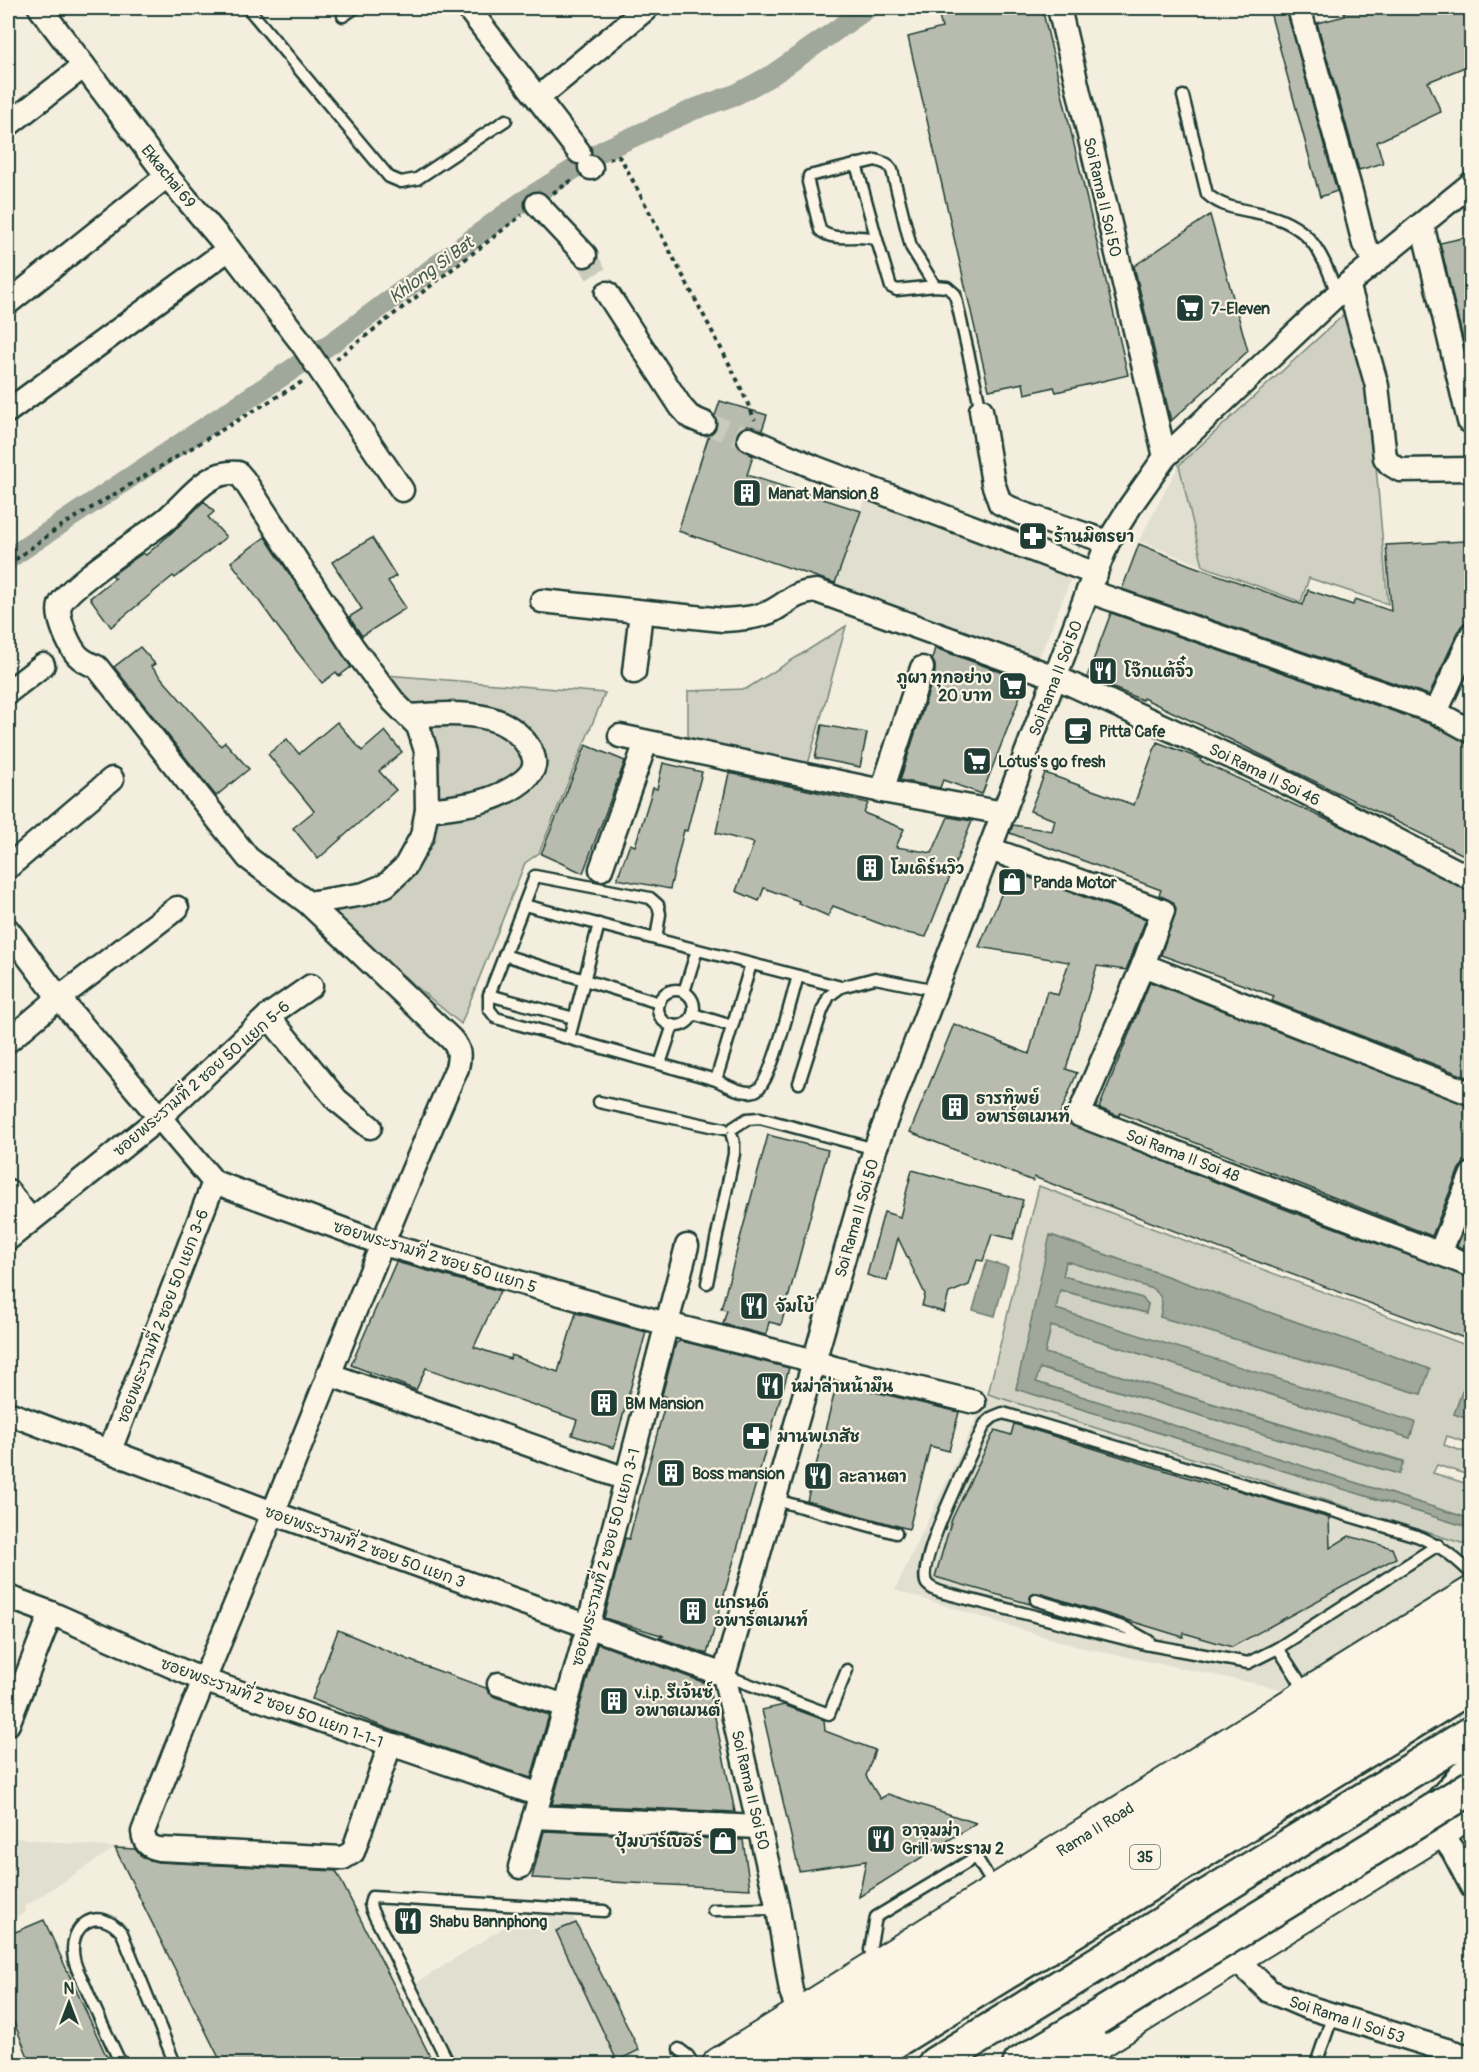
<svg xmlns="http://www.w3.org/2000/svg" width="1479" height="2072" font-family="Pangolin,'Playpen Sans Thai',sans-serif">
<style>
.built{fill:#e1dfd0}
.green{fill:#d0d1c2;stroke:#78877b;stroke-width:1.5}
.water{fill:#a0a89b;stroke:#6c7d72;stroke-width:1.5}
.lines{fill:none;stroke-linecap:round;stroke-linejoin:round}
.canal{stroke:#a0a89b;stroke-width:21}
.building{fill:#b8bcae;stroke:#1f3d34;stroke-width:1.5}
.minor-tunnel{stroke:#c9cbbc;stroke-width:22;stroke-dasharray:22 11;stroke-linecap:butt}
.service-casing{stroke:#1f3d34;stroke-width:15}
.minor-casing{stroke:#1f3d34;stroke-width:27}
.secondary-casing{stroke:#1f3d34;stroke-width:36}
.trunk-casing{stroke:#1f3d34;stroke-width:38}
.motorway-casing{stroke:#1f3d34;stroke-width:38}
.path{stroke:#1f3d34;stroke-width:4;stroke-dasharray:4.5 4.5;stroke-linecap:butt}
.service{stroke:#fcf5e5;stroke-width:10}
.minor{stroke:#fcf5e5;stroke-width:22}
.secondary{stroke:#fcf5e5;stroke-width:32}
.trunk{stroke:#fcf5e5;stroke-width:33}
.motorway{stroke:#fcf5e5;stroke-width:33}
.motorway-bridge-casing{stroke:#1f3d34;stroke-width:38;stroke-linecap:butt}
.motorway-bridge{stroke:#fcf5e5;stroke-width:33}
.labels{text-anchor:middle;stroke-width:4.5;stroke-linejoin:round;paint-order:stroke}
.shield{fill:#fcf5e5;stroke:#617469;stroke-width:1.5}
.shield-label{font-size:15px;font-weight:bold;fill:#1f3d34}
.street-label{font-size:16px;fill:#1f3d34;stroke:#fcf5e5}
.poi-label{font-size:16px;font-weight:bold;fill:#1f3d34;stroke:#fcf5e5;text-anchor:start}
.water-label{font-size:18px;font-style:italic;fill:#465d53;stroke:#fcf5e5}
</style>
<rect width="100%" height="100%" fill="#f3eede"/>
<filter id="ink" filterUnits="userSpaceOnUse"><feTurbulence type="fractalNoise" baseFrequency=".0167" numOctaves="2"/><feDisplacementMap in="SourceGraphic" scale="12" xChannelSelector="R" yChannelSelector="G"/><feConvolveMatrix kernelMatrix="1 2 1 2 8 2 1 2 1" color-interpolation-filters="sRGB"/></filter>
<g filter="url(#ink)">
<g class="built">
<polygon points="1179,465 1203,566 1139,541"/>
<polygon points="865,501 1072,576 1039,658 835,583"/>
<polygon points="988,1394 1471,1546 1471,1574 1281,1689 1075,1646 895,1590"/>
<polygon points="8,1837 115,1848 24,1907 26,1912 8,1921"/>
<polygon points="525,1914 573,1917 646,2064 458,2064 415,1984"/>
</g>
<g class="green">
<polygon points="1349,310 1369,385 1388,604 1309,578 1301,602 1203,566 1179,465"/>
<polygon points="846,626 807,768 688,743 688,691 746,689"/>
<polygon points="386,675 605,693 539,853 525,863 461,1024 327,911 364,904 437,815 506,798 535,741 437,706 407,702"/>
<polygon points="431,723 476,724 512,739 527,763 507,787 436,799 427,729"/>
<path d="M 1039,1186 L 1471,1347 L 1471,1389 L 1464,1387 L 1454,1414 L 1471,1420 L 1471,1444 L 1447,1436 L 1444,1445 L 1471,1454 L 1471,1476 L 1437,1465 L 1433,1473 L 1471,1485 L 1471,1519 L 1036,1382 L 1039,1368 L 1399,1474 L 1404,1461 L 1045,1353 L 1051,1326 L 1410,1438 L 1414,1423 L 1056,1309 L 1059,1290 L 1146,1313 L 1148,1304 L 1142,1298 L 1063,1276 L 1066,1261 L 1153,1288 C 1165,1298 1162,1304 1160,1317 L 1421,1394 L 1429,1369 L 1051,1235 L 1016,1389 L 1471,1528 L 1471,1546 L 988,1394 Z"/>
</g>
<g class="water">
<path d="M 1050,1235 L 1430,1369 L 1421,1394 L 1160,1317 C 1163,1304 1164,1297 1153,1289 L 1066,1261 L 1063,1276 L 1142,1298 L 1148,1304 L 1146,1313 L 1060,1290 L 1056,1309 L 1415,1422 L 1410,1438 L 1051,1326 L 1045,1353 L 1404,1462 L 1399,1474 L 1040,1368 L 1036,1382 L 1471,1519 L 1471,1528 L 1016,1389 Z"/>
<polygon points="987,1261 1008,1267 995,1316 973,1310"/>
<polygon points="1464,1386 1471,1389 1471,1420 1454,1414"/>
</g>
<g class="lines">
<polyline class="canal" points="8,559 336,340 522,202 604,150 695,109 737,94 772,75 868,8"/>
</g>
<g class="building">
<polygon points="937,8 1042,8 1128,375 1056,392 1054,387 1025,394 1023,383 989,390 908,37 942,28"/>
<polygon points="1269,8 1286,8 1337,191 1320,197"/>
<polygon points="1358,8 1472,8 1472,64 1428,82 1441,112 1377,142 1383,163 1359,170 1317,23 1345,16 1344,12"/>
<polygon points="1210,215 1248,351 1171,421 1134,266"/>
<polygon points="1472,236 1472,352 1466,352 1440,243"/>
<polygon points="720,401 767,415 762,430 747,426 741,429 736,434 736,441 739,447 753,456 747,475 861,511 835,583 678,531 709,435 717,428 715,416"/>
<polygon points="204,501 214,512 208,517 226,537 175,578 173,576 111,627 90,598 115,578 112,575 143,553 146,555 178,527"/>
<polygon points="265,537 351,667 339,676 336,672 322,683 280,630 231,562"/>
<polygon points="372,538 396,576 388,581 406,608 362,636 349,617 362,609 332,562"/>
<polygon points="1466,541 1470,621 1464,623 1460,628 1429,695 1122,589 1139,544 1190,565 1303,605 1308,590 1353,605 1355,599 1391,611 1386,545"/>
<polygon points="1111,613 1430,724 1472,745 1472,859 1215,732 1143,698 1142,700 1087,677"/>
<polygon points="140,647 155,664 151,666 221,746 225,742 249,769 216,796 114,667"/>
<polygon points="935,648 1026,681 982,794 943,780 940,788 900,780 935,672 935,665 932,659"/>
<polygon points="337,722 362,751 385,731 402,752 379,771 396,790 318,859 293,828 314,811 268,754 287,739 299,754"/>
<polygon points="822,725 867,733 860,767 815,758"/>
<polygon points="1157,742 1201,759 1200,761 1351,831 1472,892 1472,1079 1272,1001 1274,996 1161,955 1176,909 1173,902 1159,895 1161,890 1010,833 1013,825 1052,831 1055,820 1030,811 1045,773 1134,805"/>
<polygon points="586,745 625,761 583,873 541,854"/>
<polygon points="663,763 702,772 687,831 684,830 670,889 617,879 630,844 635,846 653,788 657,789"/>
<polygon points="729,773 868,803 864,813 904,829 896,847 932,853 948,817 972,821 926,937 902,932 833,906 828,916 798,903 799,901 764,888 759,901 736,891 754,843 716,833"/>
<polygon points="1011,871 1146,919 1126,970 1097,966 1066,1069 1077,1073 1058,1119 1271,1204 1472,1279 1472,1341 1242,1256 1242,1257 1034,1177 1033,1181 910,1132 954,1024 1029,1054 1047,991 1058,995 1069,962 979,947"/>
<polygon points="1150,982 1472,1107 1472,1161 1464,1163 1459,1169 1432,1236 1120,1113 1119,1116 1099,1108"/>
<polygon points="768,1135 828,1150 781,1325 769,1322 766,1335 723,1324 727,1310 721,1309"/>
<polygon points="912,1170 1023,1200 1013,1239 992,1234 983,1261 977,1260 969,1285 949,1293 944,1312 922,1306 925,1294 898,1238 887,1281 867,1275 884,1212 900,1217"/>
<polygon points="1472,1211 1472,1251 1457,1246"/>
<polygon points="396,1262 500,1291 474,1347 510,1359 511,1355 558,1372 576,1313 646,1332 614,1448 572,1435 577,1420 454,1377 454,1378 426,1368 416,1390 351,1365"/>
<polygon points="681,1341 789,1368 707,1654 658,1637 664,1636 604,1618 625,1538 629,1539 667,1397 662,1395 676,1343"/>
<polygon points="837,1383 959,1412 949,1451 930,1446 909,1529 807,1501"/>
<polygon points="1014,1424 1226,1489 1227,1487 1329,1518 1330,1548 1349,1536 1392,1548 1396,1558 1232,1647 1184,1633 1183,1637 1039,1593 1031,1595 1030,1604 935,1577 952,1519 995,1430 1011,1435"/>
<polygon points="338,1630 414,1662 486,1688 489,1693 495,1697 549,1715 531,1778 389,1729 312,1699"/>
<polygon points="599,1644 708,1684 735,1812 552,1804 597,1645"/>
<polygon points="784,1705 824,1720 825,1731 875,1750 866,1776 880,1799 888,1794 976,1823 859,1897 866,1861 799,1871 762,1710"/>
<polygon points="544,1831 743,1840 750,1889 532,1878"/>
<polygon points="115,1848 135,1849 143,1858 158,1862 336,1871 434,2064 222,2064"/>
<polygon points="44,1920 110,2064 31,2064 8,2008 8,1935"/>
<polygon points="576,1923 639,2050 617,2061 556,1931"/>
</g>
<g class="lines">
<g class="minor-tunnel">
<polyline points="585,255 607,293"/>
<polyline points="704,423 749,439"/>
</g>
<g class="service-casing">
<g id="service">
<polyline points="248,8 389,177 401,182 417,179 506,120"/>
<polyline points="343,16 355,8"/>
<path d="M 1183,96 L 1207,194 C 1220,206 1237,209 1254,212 C 1307,222 1320,246 1337,294"/>
<polyline points="856,164 877,240"/>
<path d="M 935,286 L 897,290 L 891,287 L 877,240 C 858,232 835,244 820,230 L 808,182 L 809,176 L 876,160 L 887,164 L 892,170 L 911,247 L 935,286 L 947,287 L 955,294 L 981,410"/>
<polyline points="524,905 841,987"/>
<polyline points="656,939 660,914 658,905 650,898 535,876 489,995 489,1009 496,1018 716,1080 751,964"/>
<polyline points="504,955 659,1003"/>
<circle cx="676" cy="1008" r="18"/>
<polyline points="684,992 697,950"/>
<polyline points="489,995 574,1018"/>
<polyline points="693,1014 732,1026"/>
<polyline points="569,1038 599,924"/>
<polyline points="660,1064 673,1025"/>
<path d="M 716,1080 C 727,1085 743,1095 755,1091 C 771,1086 792,995 798,976"/>
<polyline points="799,1083 822,1011 829,996 841,987 875,978 936,990"/>
<polyline points="599,1102 724,1129"/>
<polyline points="733,1128 747,1119 760,1118 875,1149"/>
<polyline points="707,1283 734,1154 734,1143 732,1136"/>
<polyline points="776,1500 896,1533"/>
<path d="M 1438,1545 L 1278,1648 L 1248,1663 L 1145,1644 L 948,1594 C 941,1592 932,1590 927,1584 C 914,1566 974,1448 985,1424 L 993,1417 L 1003,1413 L 1417,1536 C 1442,1547 1452,1555 1472,1574"/>
<polyline points="1036,1600 1126,1628 1149,1641"/>
<polyline points="1278,1648 1298,1679 1304,1695"/>
<polyline points="724,1675 829,1714 847,1670"/>
<polyline points="713,1910 778,1909"/>
<polyline points="877,1962 870,1950 876,1917 976,1857 995,1888"/>
<polyline points="679,2049 688,2056 693,2064"/>
<path d="M 121,2064 C 110,2041 99,2017 88,1993 C 84,1982 76,1970 74,1959 C 67,1925 98,1904 122,1933 L 175,2064"/>
<polyline points="449,2064 372,1911 370,1904 372,1897 604,1911"/>
<polyline points="1316,2064 1333,2015"/>
</g>
</g>
<g class="minor-casing">
<g id="minor">
<polyline points="40,8 167,176 229,249 301,342 402,490"/>
<polyline points="468,8 579,152"/>
<polyline points="1059,8 1165,457"/>
<polyline points="1299,8 1351,192 1364,244 1375,261"/>
<polyline points="538,98 647,8"/>
<polyline points="8,125 84,66"/>
<polyline points="590,167 591,168"/>
<polyline points="537,204 585,255"/>
<polyline points="1422,224 1469,421"/>
<polyline points="1348,284 1377,386 1385,458 1390,464 1400,470 1472,469"/>
<polyline points="607,293 681,407 690,417 704,423"/>
<polyline points="8,303 167,176"/>
<polyline points="981,410 993,483 1000,503 1021,513 1108,542"/>
<polyline points="8,411 229,249"/>
<polyline points="749,439 814,467 1096,574"/>
<polyline points="1088,591 1436,712 1472,732"/>
<path d="M 542,601 L 723,620 C 739,619 756,618 770,612 C 790,602 792,593 817,591 L 1055,677 L 1275,777 L 1472,879"/>
<polyline points="634,672 641,612"/>
<polyline points="8,692 43,665"/>
<polyline points="1436,712 1472,634"/>
<path d="M 410,716 C 434,714 463,712 488,718 C 504,722 519,732 528,746 C 538,761 536,770 523,781 C 495,803 462,806 427,810"/>
<polyline points="620,736 882,791 1004,813"/>
<polyline points="882,791 922,668"/>
<polyline points="990,849 1163,911 1143,965 1079,1115 1472,1266"/>
<polyline points="8,867 112,779"/>
<polyline points="601,869 646,742"/>
<path d="M 308,903 L 364,894 L 386,885 L 405,867 L 422,836 L 427,810 L 426,751 L 418,726 L 394,702 L 354,649 L 244,480 L 238,473 C 206,469 187,503 164,521 C 143,538 68,585 60,605 C 57,614 63,628 66,636 C 74,654 79,660 97,667 L 248,858 L 308,903 L 451,1039 C 460,1049 460,1055 457,1068 C 392,1214 334,1364 273,1513 C 230,1619 184,1725 143,1832 C 144,1843 149,1847 159,1849 L 343,1858 L 353,1852 L 390,1745"/>
<polyline points="8,930 59,998 214,1182 383,1244 667,1324 799,1357 834,1368 974,1402"/>
<polyline points="1143,965 1472,1094"/>
<polyline points="268,1016 337,1100 370,1127"/>
<polyline points="8,1041 59,998 177,908"/>
<polyline points="8,1191 30,1219"/>
<polyline points="8,1239 159,1118 268,1016 311,986"/>
<polyline points="1440,1253 1472,1174"/>
<polyline points="328,1374 626,1479"/>
<polyline points="8,1413 273,1513 724,1675"/>
<polyline points="110,1450 214,1182"/>
<polyline points="8,1597 51,1613 203,1680 540,1795"/>
<polyline points="499,1684 565,1706"/>
<polyline points="8,1724 51,1613"/>
<polyline points="534,1817 759,1827"/>
<polyline points="1439,1831 1453,1851 1472,1887"/>
<polyline points="520,1867 588,1627 687,1246"/>
<polyline points="1235,1958 1269,1991 1304,2006 1472,2058"/>
<polyline points="799,2015 791,1991 778,1909 724,1675 875,1149 1088,591 1108,542 1131,505 1165,457 1348,284 1472,183"/>
</g>
</g>
<g class="secondary-casing">
<g id="secondary">
<path d="M 719,2064 C 971,1909 1219,1747 1472,1593"/>
<polyline points="1064,2064 1472,1811"/>
</g>
</g>
<g class="trunk-casing">
<g id="trunk">
<polyline points="1388,1862 1472,1770"/>
<polyline points="818,2064 1472,1649"/>
</g>
</g>
<g class="motorway-casing">
<g id="motorway">
<polyline points="763,2064 1472,1629"/>
<polyline points="857,2064 1472,1685"/>
<polyline points="935,2064 1472,1733"/>
<polyline points="1020,2064 1095,2019"/>
</g>
</g>
<g class="path">
<polyline points="609,159 618,156 622,160 735,375 755,420"/>
<polyline points="553,193 574,179"/>
<polyline points="336,359 522,215"/>
<polyline points="8,565 58,528 305,380"/>
</g>
<use href="#service" class="service"/>
<use href="#minor" class="minor"/>
<use href="#secondary" class="secondary"/>
<use href="#trunk" class="trunk"/>
<use href="#motorway" class="motorway"/>
<g class="motorway-bridge-casing">
<polyline id="motorway-bridge" points="1095,2019 1472,1787"/>
</g>
<use href="#motorway-bridge" class="motorway-bridge"/>
</g>
</g>
<defs>
<g id="supermarket-square" transform="scale(1.5)"><rect x="-9" y="-9" width="18" height="18" rx="4" fill="#1f3d34" stroke="#fcf5e5"/><path d="M-6-5.5h2.5l.6 2H6L4.5 2H-2.5L-4.4-4H-6ZM-1.5 3.2a1.3 1.3 0 1 0 .1 0ZM3 3.2a1.3 1.3 0 1 0 .1 0Z" fill="#fff"/></g>
<g id="building-square" transform="scale(1.5)"><rect x="-9" y="-9" width="18" height="18" rx="4" fill="#1f3d34" stroke="#fcf5e5"/><path d="M-4-6H4V6H1V3H-1V6H-4ZM-2.5-4.3h1.7v1.8h-1.7ZM.8-4.3h1.7v1.8H.8ZM-2.5-1h1.7V.8h-1.7ZM.8-1h1.7V.8H.8Z" fill="#fff"/></g>
<g id="pharmacy-square" transform="scale(1.5)"><rect x="-9" y="-9" width="18" height="18" rx="4" fill="#1f3d34" stroke="#fcf5e5"/><path d="M-2-6h4v4h4v4h-4v4h-4v-4h-4v-4h4Z" fill="#fff"/></g>
<g id="restaurant-square" transform="scale(1.5)"><rect x="-9" y="-9" width="18" height="18" rx="4" fill="#1f3d34" stroke="#fcf5e5"/><path d="M-5-6h1v4h1v-4h1v4h1v-4h1v5L-1.5 .5V6h-2V.5L-5-1ZM5-6V6H3V1.5H1.5Q1.5-4 5-6Z" fill="#fff"/></g>
<g id="cafe-square" transform="scale(1.5)"><rect x="-9" y="-9" width="18" height="18" rx="4" fill="#1f3d34" stroke="#fcf5e5"/><path d="M-5.5-4.5H6V0H3Q3 3.5 0 3.5H-2.5Q-5.5 3.5-5.5 0ZM3-3.2v2h1.7v-2ZM-6 4.5H4V6H-6Z" fill="#fff"/></g>
<g id="shop-square" transform="scale(1.5)"><rect x="-9" y="-9" width="18" height="18" rx="4" fill="#1f3d34" stroke="#fcf5e5"/><path d="M-5-2.5h2.3a2.7 3.5 0 0 1 5.4 0H5L5.5 6h-11ZM-1.5-2.5h3a1.5 2.3 0 0 0-3 0Z" fill="#fff"/></g>
</defs>
<g fill-rule="evenodd">
<use href="#supermarket-square" x="1190" y="308"/>
<use href="#building-square" x="747" y="493"/>
<use href="#pharmacy-square" x="1033" y="536"/>
<use href="#restaurant-square" x="1103" y="671"/>
<use href="#supermarket-square" x="1013" y="686"/>
<use href="#cafe-square" x="1078" y="731"/>
<use href="#supermarket-square" x="977" y="761"/>
<use href="#building-square" x="870" y="868"/>
<use href="#shop-square" x="1012" y="882"/>
<use href="#building-square" x="955" y="1107"/>
<use href="#restaurant-square" x="754" y="1306"/>
<use href="#restaurant-square" x="770" y="1386"/>
<use href="#building-square" x="604" y="1403"/>
<use href="#pharmacy-square" x="756" y="1436"/>
<use href="#building-square" x="671" y="1473"/>
<use href="#restaurant-square" x="818" y="1476"/>
<use href="#building-square" x="693" y="1611"/>
<use href="#building-square" x="614" y="1701"/>
<use href="#restaurant-square" x="881" y="1839"/>
<use href="#shop-square" x="723" y="1841"/>
<use href="#restaurant-square" x="408" y="1921"/>
</g>
<g class="labels">
<rect class="shield" x="1130" y="1845" width="30" height="24" rx="4.5"/>
<g class="shield-label">
<text x="1145" y="1862">35</text>
</g>
<g class="street-label">
<text transform="translate(169 176) rotate(51)" y="6">Ekkachai 69</text>
<text transform="translate(1103 197) rotate(77)" y="6">Soi Rama II Soi 50</text>
<text transform="translate(1055 678) rotate(-69)" y="6">Soi Rama II Soi 50</text>
<text transform="translate(1265 774) rotate(26)" y="6">Soi Rama II Soi 46</text>
<text transform="translate(201 1078) rotate(-41)" y="6">ซอยพระรามที่ 2 ซอย 50 แยก 5-6</text>
<text transform="translate(1183 1155) rotate(21)" y="6">Soi Rama II Soi 48</text>
<text transform="translate(856 1218) rotate(-74)" y="6">Soi Rama II Soi 50</text>
<text transform="translate(435 1256) rotate(17)" y="6">ซอยพระรามที่ 2 ซอย 50 แยก 5</text>
<text transform="translate(162 1316) rotate(-69)" y="6">ซอยพระรามที่ 2 ซอย 50 แยก 3-6</text>
<text transform="translate(365 1546) rotate(20)" y="6">ซอยพระรามที่ 2 ซอย 50 แยก 3</text>
<text transform="translate(605 1557) rotate(-75)" y="6">ซอยพระรามที่ 2 ซอย 50 แยก 3-1</text>
<text transform="translate(272 1702) rotate(20)" y="6">ซอยพระรามที่ 2 ซอย 50 แยก 1-1-1</text>
<text transform="translate(751 1790) rotate(77)" y="6">Soi Rama II Soi 50</text>
<text transform="translate(1095 1829) rotate(-32)" y="6">Rama II Road</text>
<text transform="translate(1347 2019) rotate(18)" y="6">Soi Rama II Soi 53</text>
</g>
<g class="poi-label">
<text x="1211" y="314">7-Eleven</text>
<text x="768" y="499">Manat Mansion 8</text>
<text x="1054" y="542">ร้านมิตรยา</text>
<text x="1124" y="677">โจ๊กแต้จิ๋ว</text>
<text x="992" y="683" text-anchor="end">ภูผา ทุกอย่าง<tspan x="992" dy="18">20 บาท</tspan></text>
<text x="1099" y="737">Pitta Cafe</text>
<text x="998" y="767">Lotus's go fresh</text>
<text x="891" y="874">โมเดิร์นวิว</text>
<text x="1033" y="888">Panda Motor</text>
<text x="976" y="1104">ธารทิพย์<tspan x="976" dy="18">อพาร์ตเมนท์</tspan></text>
<text x="775" y="1312">จัมโบ้</text>
<text x="791" y="1392">หม่าล่าหน้ามึน</text>
<text x="625" y="1409">BM Mansion</text>
<text x="777" y="1442">มานพเภสัช</text>
<text x="692" y="1479">Boss mansion</text>
<text x="839" y="1482">ละลานตา</text>
<text x="714" y="1608">แกรนด์<tspan x="714" dy="18">อพาร์ตเมนท์</tspan></text>
<text x="635" y="1698">v.i.p. รีเจ้นซ์<tspan x="635" dy="18">อพาตเมนต์</tspan></text>
<text x="902" y="1836">อาจุมม่า<tspan x="902" dy="18">Grill พระราม 2</tspan></text>
<text x="702" y="1847" text-anchor="end">ปุ้มบาร์เบอร์</text>
<text x="429" y="1927">Shabu Bannphong</text>
</g>
<g class="water-label">
<text transform="translate(431 270) rotate(-36)" y="6">Khlong Si Bat</text>
</g>
</g>
<rect width="1479" height="2072" fill="none" stroke="#fcf5e5" stroke-width="30"/>
<rect x="15" y="15" width="1449" height="2042" fill="none" stroke="#1f3d34" stroke-width="2" filter="url(#ink)"/>
<g transform="translate(69 2003)" stroke="#fcf5e5" stroke-width="4.5" paint-order="stroke">
<path d="M0-4.5L10 22L0 15L-10 22Z" fill="#1f3d34"/>
<text y="-9" font-size="16" font-weight="bold" text-anchor="middle" fill="#1f3d34">N</text>
</g>
</svg>
